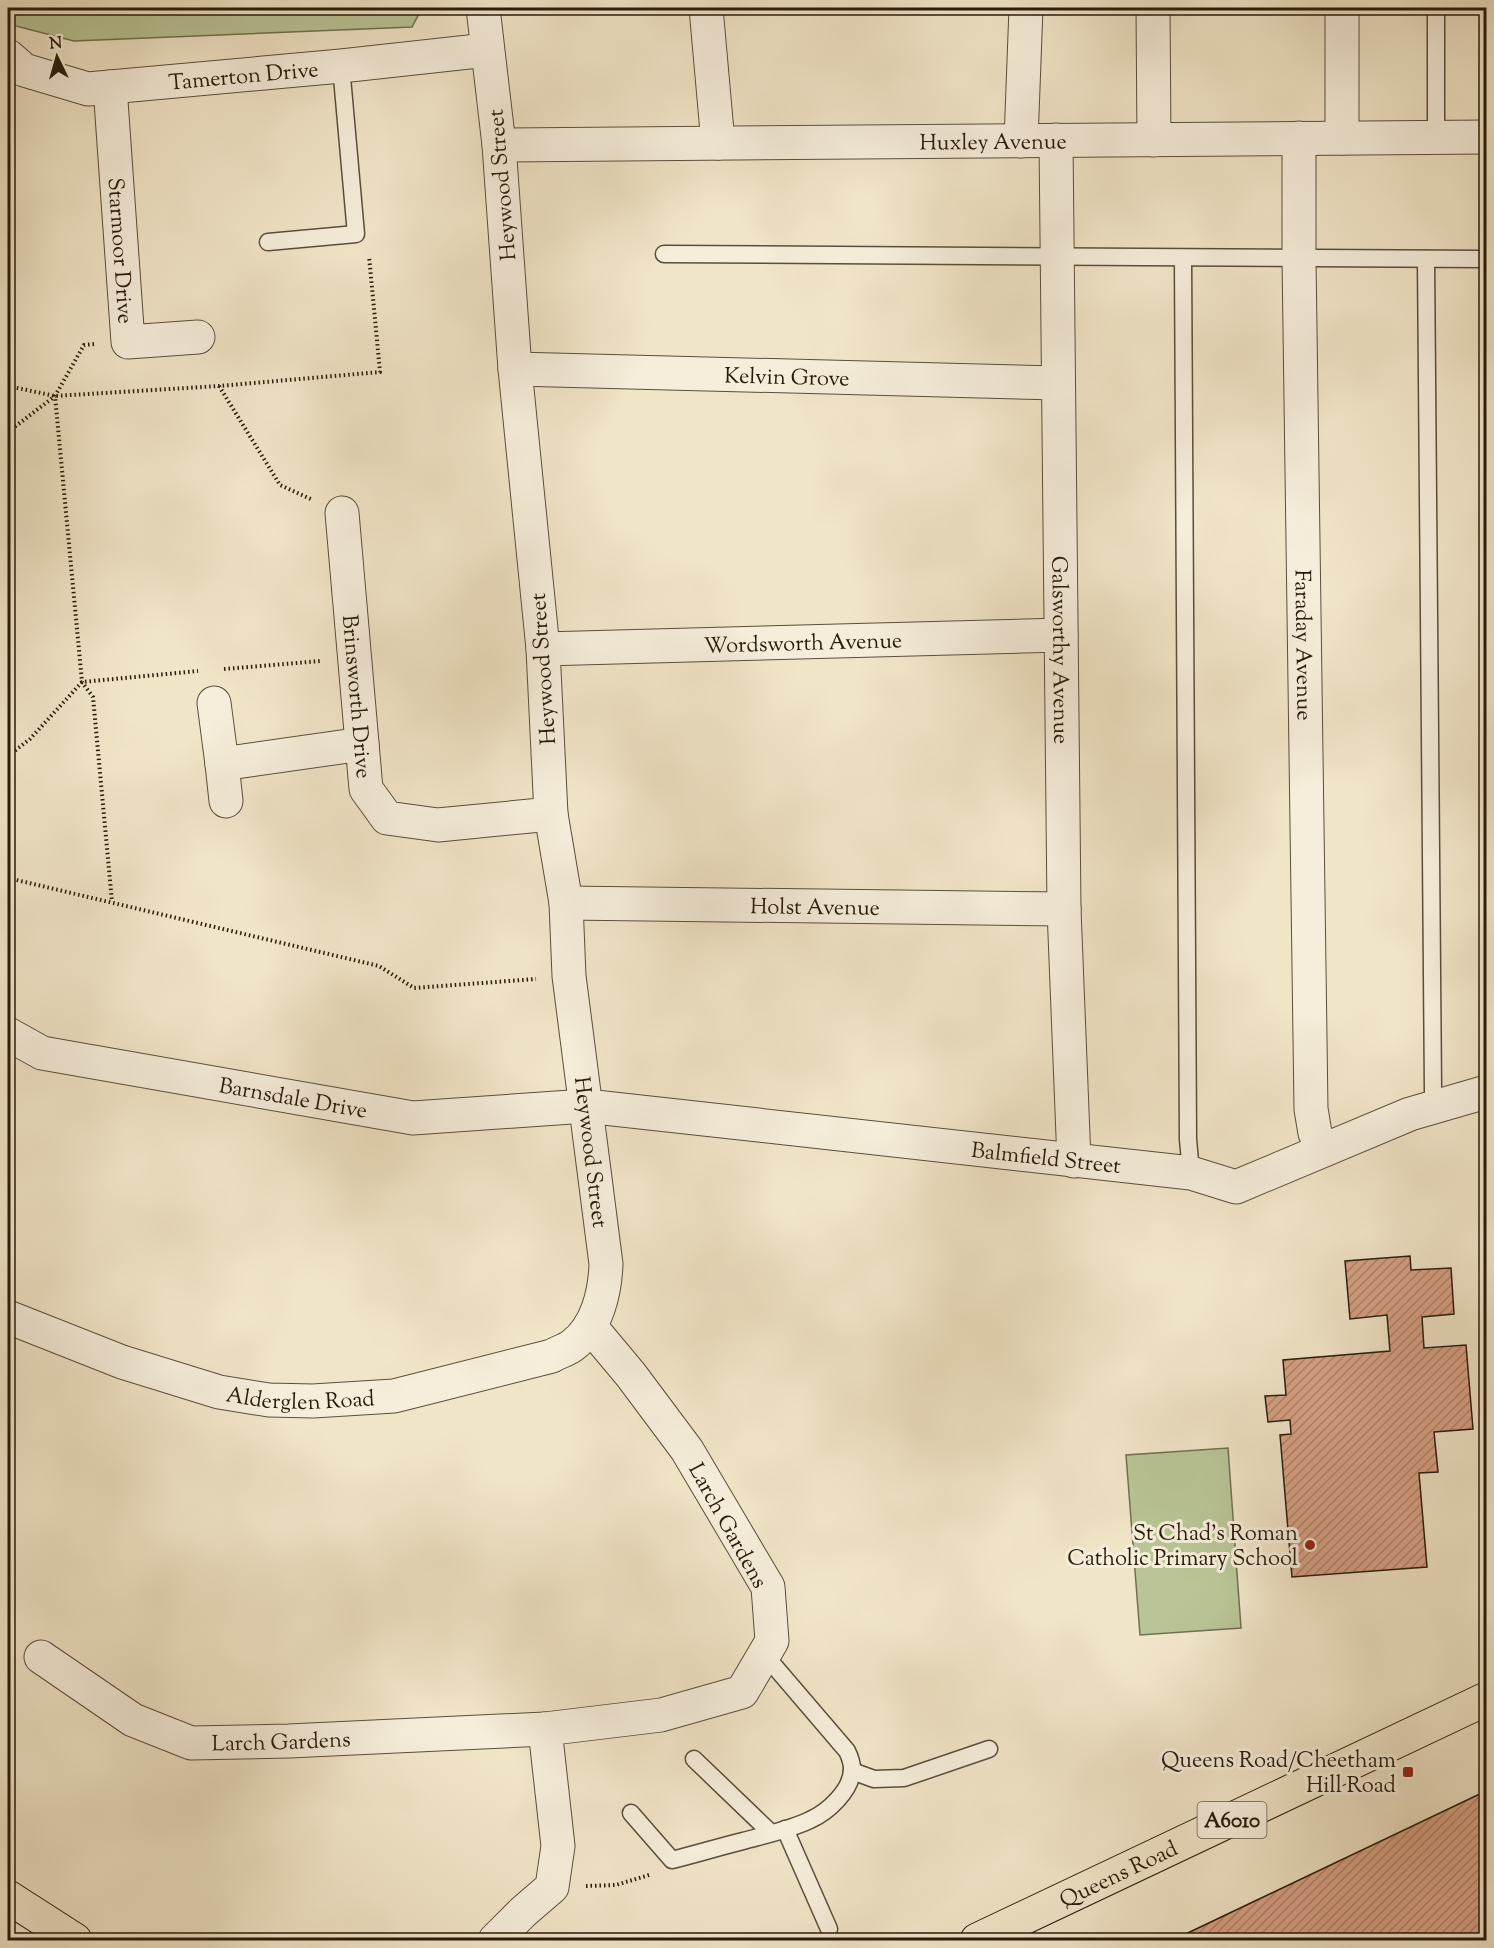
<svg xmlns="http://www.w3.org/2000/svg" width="1494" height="1948" font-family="'Sorts Mill Goudy',serif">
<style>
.green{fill:#b9c596;stroke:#707050;stroke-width:1.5}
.building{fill:url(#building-hatch);stroke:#281b0a;stroke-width:1.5}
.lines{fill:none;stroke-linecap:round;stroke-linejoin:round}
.lane-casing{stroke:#5a4e3a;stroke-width:19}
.street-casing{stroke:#5a4e3a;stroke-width:35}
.highway-casing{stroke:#281b0a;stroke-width:35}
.path{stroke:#281b0a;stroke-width:4;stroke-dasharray:1.5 3;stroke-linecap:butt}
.lane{stroke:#f6eedb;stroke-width:16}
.street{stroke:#f6eedb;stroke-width:33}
.highway{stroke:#f1e5c8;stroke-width:33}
.poi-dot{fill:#8f2418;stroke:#f6eedb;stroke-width:2}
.labels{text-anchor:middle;stroke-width:6;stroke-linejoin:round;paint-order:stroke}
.shield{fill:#f6eedb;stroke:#665a49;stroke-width:1.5}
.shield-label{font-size:21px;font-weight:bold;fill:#281b0a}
.street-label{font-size:22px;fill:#281b0a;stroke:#f6eedb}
.poi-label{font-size:22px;fill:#281b0a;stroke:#f6eedb;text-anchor:end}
</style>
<defs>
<pattern id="building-hatch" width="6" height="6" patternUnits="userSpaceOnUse" patternTransform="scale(1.5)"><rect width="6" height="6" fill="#d8a185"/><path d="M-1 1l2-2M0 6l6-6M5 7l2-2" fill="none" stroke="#af826b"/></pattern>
</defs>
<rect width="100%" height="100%" fill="#f1e5c8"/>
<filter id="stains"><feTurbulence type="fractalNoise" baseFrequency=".00333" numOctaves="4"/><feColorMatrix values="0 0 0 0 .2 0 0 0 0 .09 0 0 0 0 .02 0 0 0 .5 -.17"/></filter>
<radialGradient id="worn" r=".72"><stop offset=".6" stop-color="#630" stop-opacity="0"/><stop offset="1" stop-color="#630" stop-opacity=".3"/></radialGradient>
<g class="green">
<polygon points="8,8 422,8 412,27 74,41 8,24"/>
<polygon points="1228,1448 1241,1628 1140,1635 1126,1455"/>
</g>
<g class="building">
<polygon points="1410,1256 1411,1270 1451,1268 1454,1314 1422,1317 1424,1348 1466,1345 1473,1429 1434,1432 1438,1472 1419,1473 1427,1567 1292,1577 1280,1435 1291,1434 1290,1420 1268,1422 1265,1396 1286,1395 1283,1360 1390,1351 1387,1315 1350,1319 1345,1261"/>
<polygon points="1486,1791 1486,1940 1173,1940"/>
</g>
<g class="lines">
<g class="lane-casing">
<g id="lane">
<polyline points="1436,8 1436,137"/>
<polyline points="268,242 356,234 341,66"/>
<polyline points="664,254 1486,259"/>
<polyline points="1183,258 1188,1139 1191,1173"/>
<polyline points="1426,259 1433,1091 1441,1104"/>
<polyline points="694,1759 771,1833"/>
<polyline points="852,1771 874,1779 904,1778 989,1749"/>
<path d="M 631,1813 L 672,1860 C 696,1854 719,1847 743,1841 C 765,1835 789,1830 810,1820 C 828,1812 852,1790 852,1769 C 852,1762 850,1757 847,1751 L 764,1654"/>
<polyline points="785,1829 829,1929"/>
</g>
</g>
<g class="street-casing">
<g id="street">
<polyline points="706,8 718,143"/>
<polyline points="1153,8 1154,140"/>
<polyline points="1342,8 1342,138"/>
<path id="s1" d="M 8,56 L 24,70 L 88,89 L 341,66 L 487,50"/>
<path id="s2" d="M 110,87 L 128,342 L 198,337"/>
<path id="s3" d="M 1299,138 L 1299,258 L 1311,1109 L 1315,1133 L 1324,1150"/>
<path id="s4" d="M 1056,140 L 1064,909 L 1074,1161"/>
<polyline points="1021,141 1026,8"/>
<path id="s5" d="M 499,145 L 1486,137"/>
<path id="s6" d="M 515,369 L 1058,383"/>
<path id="s7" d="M 342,513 L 366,789 L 387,818 L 438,825 L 551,814"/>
<path id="s8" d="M 543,649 L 1061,635"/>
<polyline points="214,703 222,764 362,744"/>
<polyline points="222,764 226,801"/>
<path id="s9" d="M 566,903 L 1064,909"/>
<path id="s10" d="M 8,1034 L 42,1053 L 413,1118 L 586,1106 L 1191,1173 L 1236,1187 L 1410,1114 L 1486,1092"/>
<path id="s11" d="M 8,1317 L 122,1362 L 219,1392 L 269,1400 L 313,1401 L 394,1396 L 552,1356 C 558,1352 567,1350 573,1345 C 597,1327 605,1293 606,1264 L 569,976 L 566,903 L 551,814 L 543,649 L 515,369 L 499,145 L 483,8"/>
<path id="s12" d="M 41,1657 L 133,1720 L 191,1743 L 289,1741 L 545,1729"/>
<polyline points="495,1940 523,1912 552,1887 558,1846 545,1729 661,1715 742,1692 772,1641 768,1587 687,1450 631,1375 590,1326"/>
</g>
</g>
<g class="highway-casing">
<g id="highway">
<polyline points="8,1897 75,1940"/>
<path id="s13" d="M 977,1940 L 1486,1699"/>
</g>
</g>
<g class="path">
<polyline points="94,344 84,345 55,396 82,682 93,697 112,902"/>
<polyline points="8,386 55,396 219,386 380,372 369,256"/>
<polyline points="219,386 280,485 313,500"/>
<polyline points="8,432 55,396"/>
<polyline points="224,669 321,661"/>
<polyline points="8,756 30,739 82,682 198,671"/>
<polyline points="8,878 379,966 414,988 536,979"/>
<polyline points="586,1886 616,1885 649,1875"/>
</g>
<use href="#lane" class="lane"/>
<use href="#street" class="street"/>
<use href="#highway" class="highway"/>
</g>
<g class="poi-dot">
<circle cx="1310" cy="1545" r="6"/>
<rect x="1402" y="1766" width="12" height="12" rx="3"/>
</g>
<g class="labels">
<rect class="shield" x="1197.5" y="1802" width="69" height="36" rx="4.5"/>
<g class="shield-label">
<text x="1232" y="1827">A6010</text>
</g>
<g class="street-label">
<text dy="8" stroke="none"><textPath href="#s1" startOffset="244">Tamerton Drive</textPath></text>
<text dy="8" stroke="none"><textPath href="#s5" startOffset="494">Huxley Avenue</textPath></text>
<text transform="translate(501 185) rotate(-95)" y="8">Heywood Street</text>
<text dy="8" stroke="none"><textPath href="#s2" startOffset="164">Starmoor Drive</textPath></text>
<text dy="8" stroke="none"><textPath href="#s6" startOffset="272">Kelvin Grove</textPath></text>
<text dy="8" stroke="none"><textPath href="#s8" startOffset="260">Wordsworth Avenue</textPath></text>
<text dy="8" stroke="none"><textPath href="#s3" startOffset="507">Faraday Avenue</textPath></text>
<text dy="8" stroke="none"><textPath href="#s4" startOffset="510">Galsworthy Avenue</textPath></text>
<text transform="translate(542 669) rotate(-94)" y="8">Heywood Street</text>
<text dy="8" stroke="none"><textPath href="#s7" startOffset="184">Brinsworth Drive</textPath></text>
<text dy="8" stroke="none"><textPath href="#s9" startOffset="249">Holst Avenue</textPath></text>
<text dy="8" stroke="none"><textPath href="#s10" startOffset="294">Barnsdale Drive</textPath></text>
<text transform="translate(592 1152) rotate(83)" y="8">Heywood Street</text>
<text dy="8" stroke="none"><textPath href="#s10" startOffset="1052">Balmfield Street</textPath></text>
<text dy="8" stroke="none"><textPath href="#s11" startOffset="306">Alderglen Road</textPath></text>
<text transform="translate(729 1525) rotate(61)" y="8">Larch Gardens</text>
<text dy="8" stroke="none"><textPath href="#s12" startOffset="264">Larch Gardens</textPath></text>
<text dy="8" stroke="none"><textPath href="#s13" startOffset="156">Queens Road</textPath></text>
</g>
<g class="poi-label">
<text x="1298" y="1540">St Chad's Roman<tspan x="1298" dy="25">Catholic Primary School</tspan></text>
<text x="1396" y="1767">Queens Road/Cheetham<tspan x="1396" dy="25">Hill Road</tspan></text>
</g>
</g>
<rect width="1494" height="1948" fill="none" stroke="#f1e5c8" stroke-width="30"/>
<rect x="9" y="9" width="1476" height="1930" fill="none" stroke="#281b0a" stroke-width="3"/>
<rect x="15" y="15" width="1464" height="1918" fill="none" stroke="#281b0a" stroke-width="1.5"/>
<g transform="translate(57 57) rotate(355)" stroke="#f6eedb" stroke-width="4.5" paint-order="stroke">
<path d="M0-4.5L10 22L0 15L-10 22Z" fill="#281b0a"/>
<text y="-9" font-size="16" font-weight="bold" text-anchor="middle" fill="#281b0a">N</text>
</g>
<rect width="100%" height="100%" filter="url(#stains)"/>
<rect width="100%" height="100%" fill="url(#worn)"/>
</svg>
